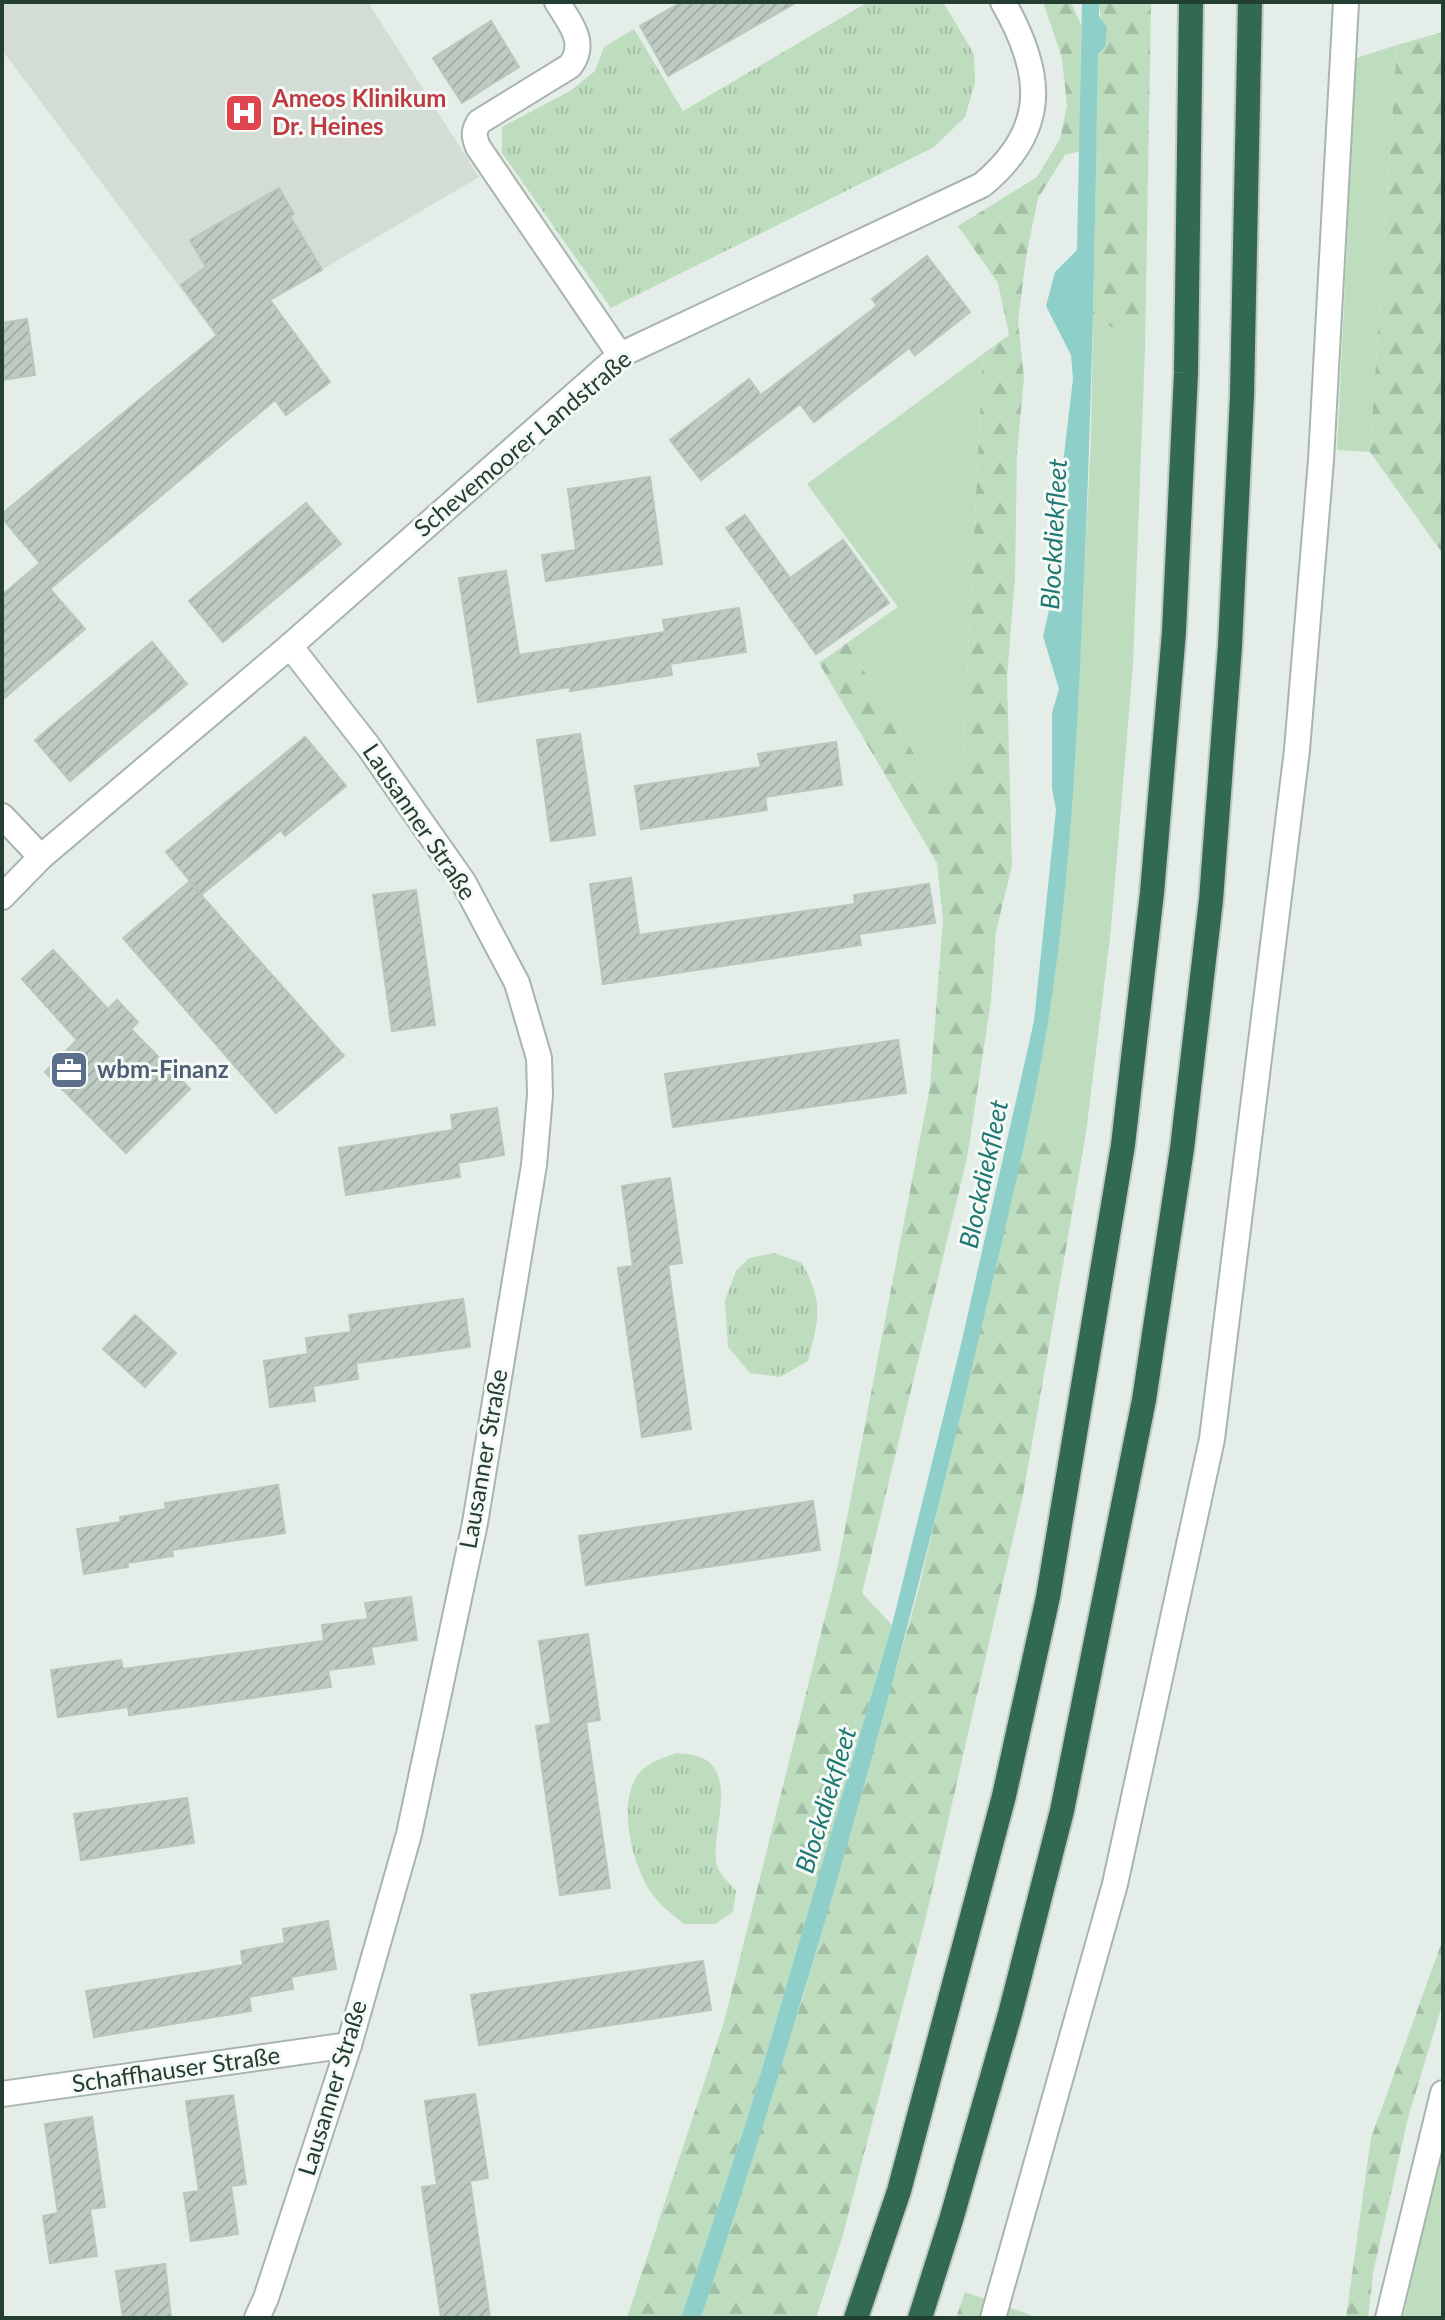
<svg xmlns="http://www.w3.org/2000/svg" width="1445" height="2320" font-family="Lato,sans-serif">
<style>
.built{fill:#d3ddd6}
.grass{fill:#beddbf}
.forest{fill:url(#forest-firs)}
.park{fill:url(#park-tufts)}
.water{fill:#8fcfca}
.building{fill:url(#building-hatch);stroke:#b7c7bc;stroke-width:2}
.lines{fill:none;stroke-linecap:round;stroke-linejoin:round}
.minor-casing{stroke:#a7b5ad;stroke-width:28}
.highway-casing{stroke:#c2c9c5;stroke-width:28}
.minor{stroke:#fff;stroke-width:24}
.highway{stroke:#316951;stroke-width:24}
.labels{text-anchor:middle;stroke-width:6;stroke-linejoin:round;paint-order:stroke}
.health-label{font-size:24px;font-weight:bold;fill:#be3a42;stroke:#f5faf6;text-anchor:start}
.street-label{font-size:24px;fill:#243e31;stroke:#f5faf6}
.service-label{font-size:24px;font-weight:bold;fill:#4e5e75;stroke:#f5faf6;text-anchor:start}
.water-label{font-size:26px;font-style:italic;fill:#207872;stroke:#f5faf6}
</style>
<defs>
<pattern id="forest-firs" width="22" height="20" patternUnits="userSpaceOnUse" patternTransform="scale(2)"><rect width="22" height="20" fill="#beddbf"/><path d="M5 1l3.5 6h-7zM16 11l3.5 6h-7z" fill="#a3bfa5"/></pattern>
<pattern id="park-tufts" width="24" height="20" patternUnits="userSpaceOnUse" patternTransform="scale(2)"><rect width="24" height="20" fill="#beddbf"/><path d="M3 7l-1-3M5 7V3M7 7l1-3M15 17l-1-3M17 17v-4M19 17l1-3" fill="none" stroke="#a3bfa5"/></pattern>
<pattern id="building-hatch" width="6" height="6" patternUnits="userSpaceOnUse" patternTransform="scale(2)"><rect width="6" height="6" fill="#bdcbc2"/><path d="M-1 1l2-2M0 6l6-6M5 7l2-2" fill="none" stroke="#a2afa7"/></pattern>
</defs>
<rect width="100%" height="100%" fill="#e4ede7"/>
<polygon class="built" points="2,2 368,2 479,177 214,333 2,50"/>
<g class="grass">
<polygon points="1397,45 1370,452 1337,450 1356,58"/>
<polygon points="1093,315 1145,349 1133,664 1111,929 1086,1133 1024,1144 1047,1026 1061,916 1076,743 1091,436"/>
<polygon points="983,354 963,758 938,793 847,643 898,607 807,484"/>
<polygon points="1443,2135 1443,2318 1403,2318"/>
</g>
<g class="forest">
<polygon points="1043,2 1071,2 1081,25 1080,151 1065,155 1038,198 1026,257 1018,321 1024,378 1017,452 1015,577 1007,677 1012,866 996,931 991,1001 967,1158 862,1593 892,1625 749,2113 681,2318 627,2318 724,2022 838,1565 930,1087 943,920 937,863 819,663 847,643 938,793 963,758 983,354 1009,335 998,283 958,226 1037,177 1060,139 1067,106 1062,58"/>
<path d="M 1099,2 L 1151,2 L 1145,349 L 1093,315 L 1098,54 C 1111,40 1099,20 1099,2 Z"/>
<polygon points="1443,32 1443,554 1370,452 1397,45"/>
<polygon points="1086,1133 1023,1495 925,1921 842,2238 816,2318 701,2318 804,1994 918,1592 1024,1144"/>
<polygon points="1443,1939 1443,2002 1408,2118 1373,2273 1368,2318 1346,2318 1371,2138"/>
<polygon points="965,2292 1031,2315 1030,2318 956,2318"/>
</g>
<g class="park">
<polygon points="868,2 943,2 974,54 975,83 965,117 934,147 611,308 502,153 502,127 570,91 595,71 604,47 634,29 683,111"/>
<path d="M 774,1253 L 802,1263 C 824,1304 819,1317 808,1361 L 780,1377 L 750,1373 L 728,1347 L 725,1301 L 736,1271 L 749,1258 Z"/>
<path d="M 676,1753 C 684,1754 693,1754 700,1757 C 740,1773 709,1836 717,1866 C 720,1875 730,1883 736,1891 L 733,1912 L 715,1924 L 684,1924 C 675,1916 664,1909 656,1899 C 632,1871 611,1791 647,1766 C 655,1760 667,1757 676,1753 Z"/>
</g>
<path class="water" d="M 1082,2 L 1099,2 L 1099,16 L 1107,27 L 1105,47 L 1098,54 C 1095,244 1091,434 1082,623 C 1076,758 1069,895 1047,1028 C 1027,1147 996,1263 969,1380 C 894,1697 803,2009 701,2318 L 681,2318 L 749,2113 L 892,1625 L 959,1353 L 1034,1021 L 1056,810 L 1052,788 L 1052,713 L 1059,689 L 1043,636 L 1051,602 L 1064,580 L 1069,487 L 1063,463 L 1073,379 L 1071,355 L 1046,306 L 1055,272 L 1077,250 Z"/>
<g class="building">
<polygon points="682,2 797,2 668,76 640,26"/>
<polygon points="491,21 519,67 462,103 433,58"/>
<polygon points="279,188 294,214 290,216 322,270 270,300 330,382 286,415 275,400 50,589 85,629 2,700 2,595 40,563 2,518 2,514 217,335 181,285 206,267 190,240"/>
<polygon points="927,256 970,312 915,355 909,348 814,422 800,404 701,480 670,440 749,379 761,395 877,306 872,299"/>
<polygon points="27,319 35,375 2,380 2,323"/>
<polygon points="650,477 662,564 546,581 542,555 576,550 568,489"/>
<polygon points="306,503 341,544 223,642 189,601"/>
<polygon points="745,515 790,578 843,540 889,603 816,654 726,528"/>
<polygon points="506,571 519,655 665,632 663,620 739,608 746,652 670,664 672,675 570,691 570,687 478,702 459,578"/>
<polygon points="152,642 187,684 70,781 35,740"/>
<polygon points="580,734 595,835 551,841 537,740"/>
<polygon points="305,737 346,786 285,836 281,830 201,895 344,1056 276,1113 123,938 189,882 200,893 166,852"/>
<polygon points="836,742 842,785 765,797 767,810 641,829 635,786 761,767 758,754"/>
<polygon points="631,878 639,935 855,904 854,895 929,884 935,923 859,934 861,945 603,984 590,884"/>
<polygon points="416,890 435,1025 392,1031 373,895"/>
<polygon points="53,950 108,1009 117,1000 138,1022 131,1029 190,1089 126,1153 45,1072 77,1040 22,979"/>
<polygon points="898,1040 906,1093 673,1127 665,1074"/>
<polygon points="497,1108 504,1155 458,1163 460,1177 346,1195 339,1148 453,1130 451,1115"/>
<polygon points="670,1178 682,1263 668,1265 691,1429 642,1437 618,1268 633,1266 622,1186"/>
<polygon points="463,1299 470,1347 356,1363 358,1379 313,1386 315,1401 270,1407 264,1361 308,1354 306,1338 351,1332 349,1315"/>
<polygon points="135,1315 176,1353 145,1387 103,1349"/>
<polygon points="278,1485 285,1533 172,1550 173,1556 127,1563 128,1567 84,1574 77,1529 121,1522 120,1517 166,1509 165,1503"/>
<polygon points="813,1501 820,1550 586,1585 579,1536"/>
<polygon points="411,1597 417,1640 371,1647 374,1664 328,1670 331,1687 129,1715 128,1707 58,1717 51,1670 121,1660 123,1669 324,1641 322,1625 368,1619 365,1603"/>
<polygon points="588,1634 600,1720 586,1722 610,1888 560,1895 536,1726 551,1724 539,1641"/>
<polygon points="187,1798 194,1843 81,1860 74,1814"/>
<polygon points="328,1921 336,1969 291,1977 293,1989 249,1997 251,2011 94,2037 86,1991 243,1965 241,1951 285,1943 283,1929"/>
<polygon points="703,1961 711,2010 479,2045 471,1995"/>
<polygon points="475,2094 488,2178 470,2181 490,2318 441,2318 422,2187 437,2185 425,2101"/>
<polygon points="233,2095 246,2184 231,2186 238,2234 191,2241 184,2193 199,2191 186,2101"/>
<polygon points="92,2117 105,2207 90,2209 97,2256 50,2263 43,2216 58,2213 45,2124"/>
<polygon points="165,2264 171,2318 123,2318 116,2271"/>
</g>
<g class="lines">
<g class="minor-casing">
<g id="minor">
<path d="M 557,2 C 570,23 588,43 570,66 L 479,122 C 473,132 474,136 478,147 L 620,355"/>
<polyline points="2,816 41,857"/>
<path d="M 2,897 L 41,857 L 290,646 L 620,355 L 982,185 C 1050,129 1043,72 1003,2"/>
<polyline points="2,2094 349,2045"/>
<polyline points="257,2318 266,2298 349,2045 409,1834 475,1523 534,1165 540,1095 539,1058 517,983 464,883 368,746 290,646"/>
<polyline points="993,2318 1115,1884 1212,1439 1297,750 1321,460 1346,2"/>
<polyline points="1388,2318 1443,2093"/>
</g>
</g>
<g class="highway-casing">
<g id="highway">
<polyline points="856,2318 899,2191 1004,1796 1048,1597 1123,1145 1152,893 1174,632 1186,373 1191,2"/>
<polyline points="920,2318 951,2220 1010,2014 1062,1811 1144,1400 1182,1149 1211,900 1230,646 1242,396 1250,2"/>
</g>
</g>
<use href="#minor" class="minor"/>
<use href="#highway" class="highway"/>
</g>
<defs>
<g id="hospital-square" transform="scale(2)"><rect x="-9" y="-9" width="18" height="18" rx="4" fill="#e0444e" stroke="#f5faf6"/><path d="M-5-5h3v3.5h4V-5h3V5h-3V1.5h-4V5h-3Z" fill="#fff"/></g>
<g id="office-square" transform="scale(2)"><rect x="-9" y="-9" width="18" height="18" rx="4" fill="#5c6f8a" stroke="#f5faf6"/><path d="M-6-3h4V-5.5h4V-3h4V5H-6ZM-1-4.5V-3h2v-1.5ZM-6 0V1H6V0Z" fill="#fff"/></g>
</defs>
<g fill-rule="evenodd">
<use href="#hospital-square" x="244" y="113"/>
<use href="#office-square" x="69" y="1070"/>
</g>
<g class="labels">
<g class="health-label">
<text x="272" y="107">Ameos Klinikum<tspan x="272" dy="28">Dr. Heines</tspan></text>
</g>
<g class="street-label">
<text transform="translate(523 444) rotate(-40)" y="8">Schevemoorer Landstraße</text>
<text transform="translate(419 822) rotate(56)" y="8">Lausanner Straße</text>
<text transform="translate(484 1459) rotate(-80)" y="8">Lausanner Straße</text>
<text transform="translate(176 2070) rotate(-8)" y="8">Schaffhauser Straße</text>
<text transform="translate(333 2088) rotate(-73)" y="8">Lausanner Straße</text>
</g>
<g class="service-label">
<text x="97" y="1078">wbm-Finanz</text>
</g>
<g class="water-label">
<text transform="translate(1054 534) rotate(-87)" y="9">Blockdiekfleet</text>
<text transform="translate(984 1174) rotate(-78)" y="9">Blockdiekfleet</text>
<text transform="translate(826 1800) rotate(-73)" y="9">Blockdiekfleet</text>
</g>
</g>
<rect width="1445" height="2320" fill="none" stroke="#243e31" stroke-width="8"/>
</svg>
